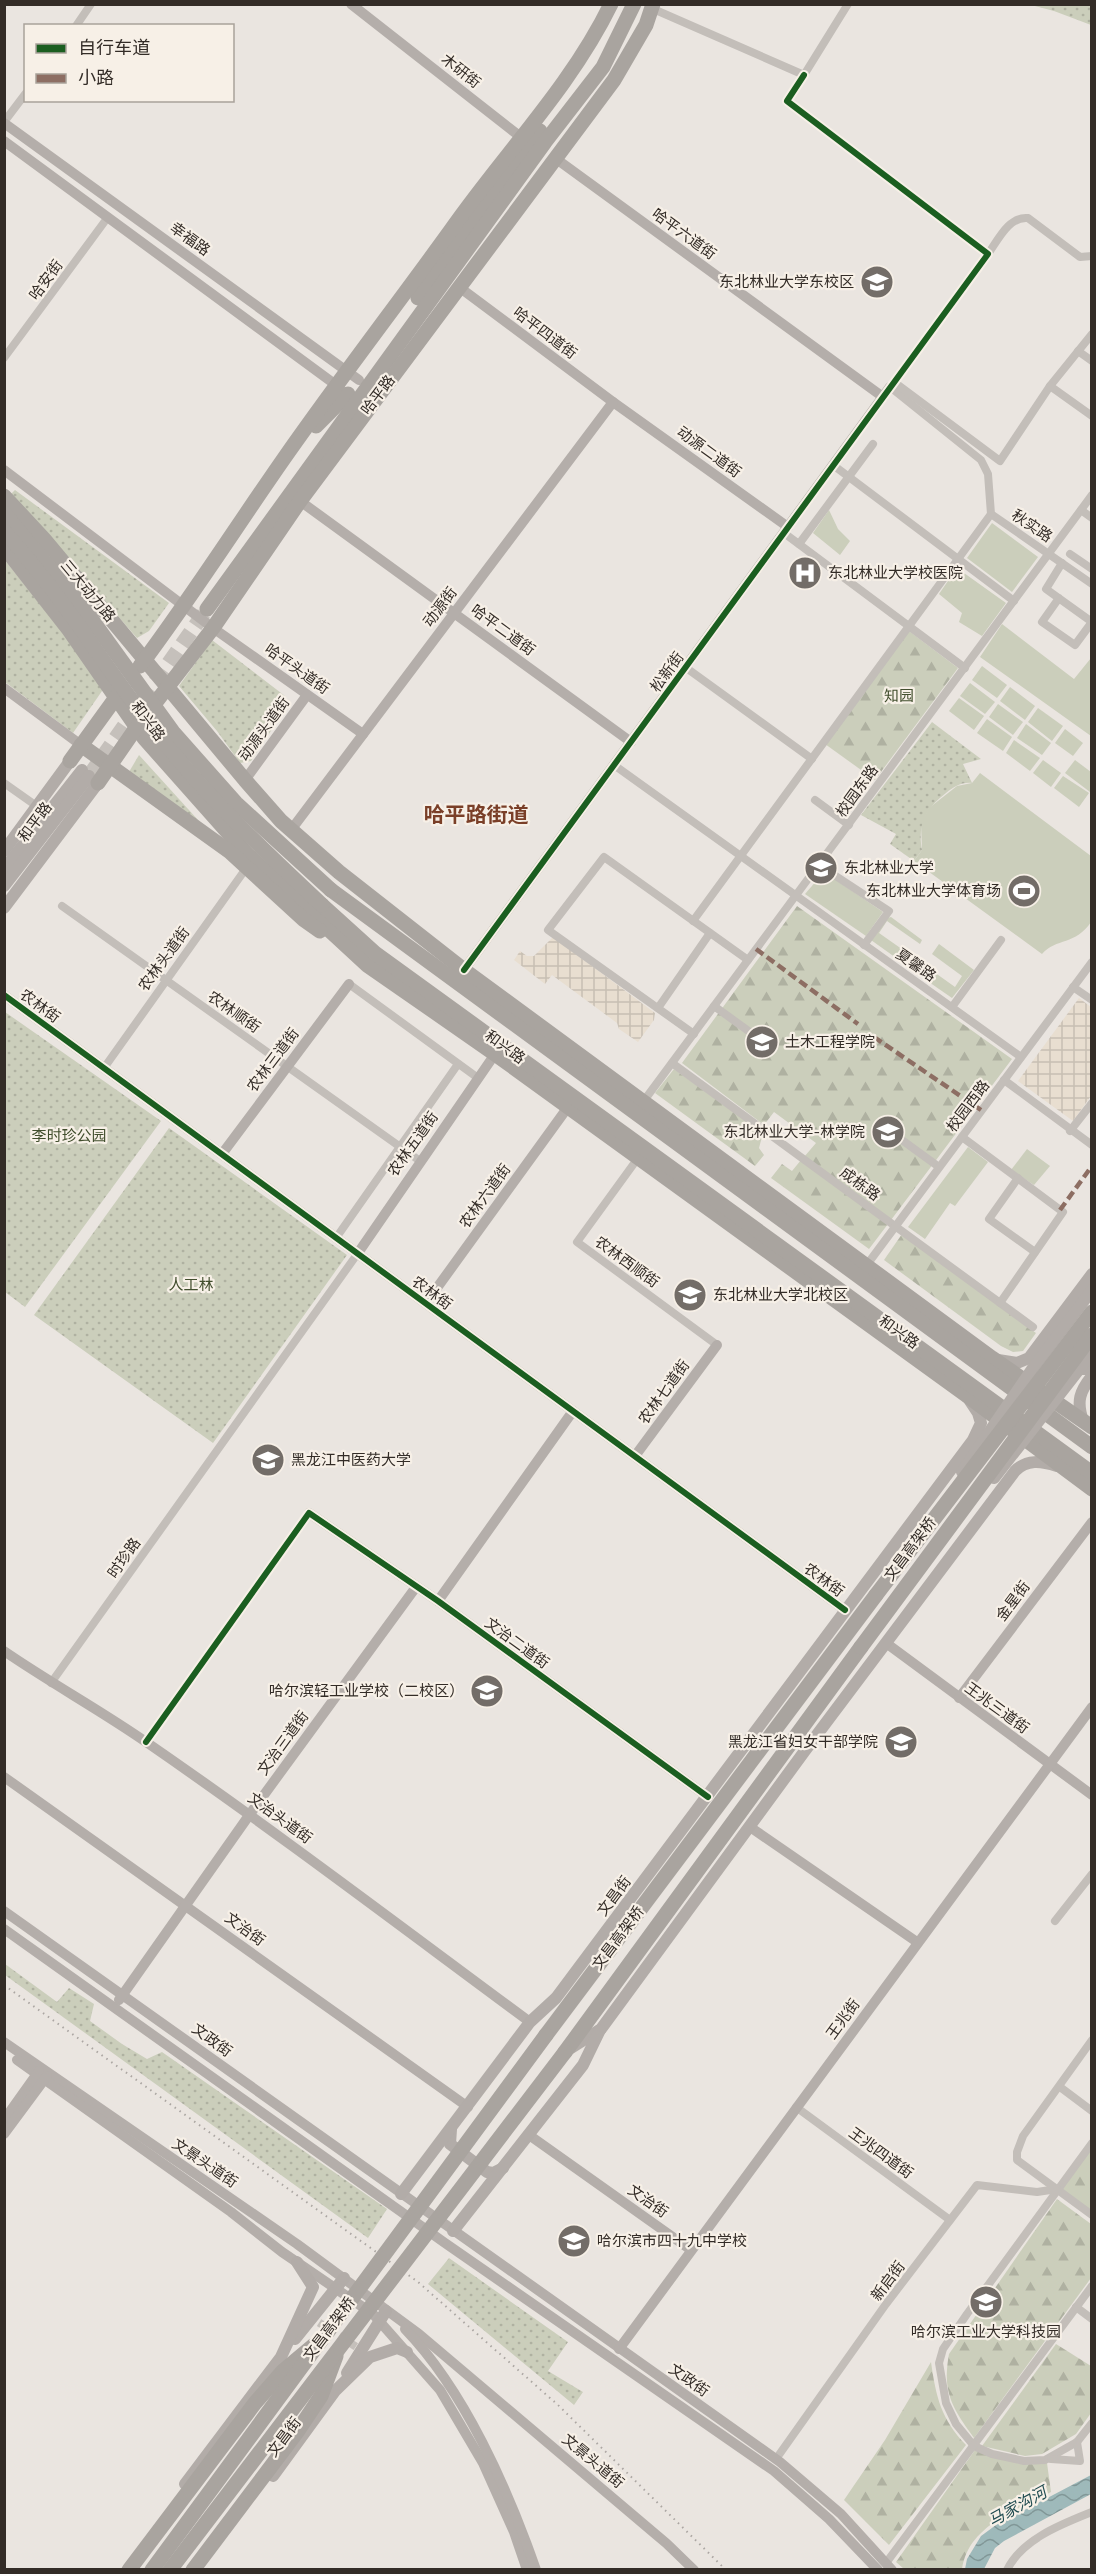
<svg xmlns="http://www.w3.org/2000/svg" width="1096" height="2574" font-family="'Titillium Web','Noto Sans SC',sans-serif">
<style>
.grass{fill:#cbcebb}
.forest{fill:url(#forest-firs)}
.park{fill:url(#park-dots)}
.plaza{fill:url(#plaza-grid)}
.water{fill:url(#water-waves)}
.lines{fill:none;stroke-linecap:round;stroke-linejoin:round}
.street-tunnel{stroke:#c5c0bb;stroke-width:8;stroke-dasharray:8 4;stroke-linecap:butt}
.highway-tunnel{stroke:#c5c0bb;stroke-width:15;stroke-dasharray:15 8;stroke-linecap:butt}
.street{stroke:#c3beb9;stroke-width:8}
.secondary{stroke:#b4aeaa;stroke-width:10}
.primary{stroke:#b2aca8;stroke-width:12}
.highway{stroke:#a9a49f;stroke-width:15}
.rail{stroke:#aba6a2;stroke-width:2;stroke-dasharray:1.5 4.5;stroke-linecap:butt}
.primary-bridge{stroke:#b2aca8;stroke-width:12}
.highway-bridge{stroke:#a9a49f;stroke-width:15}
.quiet{stroke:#8d6e63;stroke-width:4.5;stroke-dasharray:9 4.5;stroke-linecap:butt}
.cycleway-casing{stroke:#f7f0e7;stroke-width:10}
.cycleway{stroke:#1b5e20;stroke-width:6}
.labels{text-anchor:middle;stroke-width:4.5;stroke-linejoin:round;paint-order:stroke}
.street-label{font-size:15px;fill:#332c27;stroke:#f7f0e7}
.poi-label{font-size:15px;fill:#332c27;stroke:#f7f0e7;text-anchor:start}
.park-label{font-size:15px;fill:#424f2e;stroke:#f7f0e7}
.water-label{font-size:16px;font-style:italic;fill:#214c51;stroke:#f7f0e7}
.district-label{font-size:21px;font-weight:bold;fill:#7a3f28;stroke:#f7f0e7}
</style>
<defs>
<pattern id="forest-firs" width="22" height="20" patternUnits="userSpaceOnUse" patternTransform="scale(1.5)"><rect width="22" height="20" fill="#cbcebb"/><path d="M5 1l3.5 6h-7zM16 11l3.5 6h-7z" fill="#afb1a1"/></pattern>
<pattern id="park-dots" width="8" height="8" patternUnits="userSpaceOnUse" patternTransform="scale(1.5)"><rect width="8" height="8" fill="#cbcebb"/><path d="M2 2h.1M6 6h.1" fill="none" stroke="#afb1a1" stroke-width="1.8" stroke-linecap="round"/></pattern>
<pattern id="plaza-grid" width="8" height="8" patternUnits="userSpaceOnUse" patternTransform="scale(1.5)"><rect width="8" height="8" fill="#e8ded0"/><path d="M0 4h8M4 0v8" fill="none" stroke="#c7bfb3"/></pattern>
<pattern id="water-waves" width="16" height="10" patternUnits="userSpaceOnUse" patternTransform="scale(1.5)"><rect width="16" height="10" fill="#9eb9ba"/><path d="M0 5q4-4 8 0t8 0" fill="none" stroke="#819797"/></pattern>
</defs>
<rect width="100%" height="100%" fill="#eae5e0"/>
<g class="grass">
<polygon points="829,510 838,529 850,541 840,555 813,533"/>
<polygon points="992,523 1038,557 1012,592 967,558"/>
<polygon points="957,568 1006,603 982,636 959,622 962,613 939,594"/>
<polygon points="1002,624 1074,679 1091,658 1091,736 980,657"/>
<polygon points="982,666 1007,685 997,698 972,680"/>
<polygon points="970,683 995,702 985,714 960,696"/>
<polygon points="1010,687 1035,706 1025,720 1000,701"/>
<polygon points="959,698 984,716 974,730 949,711"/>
<polygon points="998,704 1023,722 1013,735 989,717"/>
<polygon points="1038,708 1063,726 1052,741 1028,722"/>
<polygon points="987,719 1012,737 1003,751 977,733"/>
<polygon points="1026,724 1051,743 1042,755 1017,738"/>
<polygon points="1065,729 1083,743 1073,756 1055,743"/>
<polygon points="1014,740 1040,758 1030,771 1006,753"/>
<polygon points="1043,760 1061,773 1051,787 1033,773"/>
<polygon points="1075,760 1091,772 1090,792 1065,773"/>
<path d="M 980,773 L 1091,856 L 1091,922 C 1076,945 1056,938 1042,954 L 914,861 L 922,850 L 921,823 L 929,808 L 957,786 L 972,783 Z"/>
<polygon points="1063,776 1089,793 1079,807 1054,788"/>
<polygon points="824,872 883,912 866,936 805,894"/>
<polygon points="891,917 922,940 920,944 887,921 879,933 906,952 899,960 871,940 887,918"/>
<polygon points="939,944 974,970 952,998 926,980 928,975 919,969 927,967 955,987 962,976 932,954"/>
<polygon points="968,1147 988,1162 955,1206 950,1203 925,1239 908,1227"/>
<polygon points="1027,1149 1050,1166 1034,1185 1011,1170"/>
</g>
<g class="forest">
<polygon points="909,631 958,668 875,780 825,744"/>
<polygon points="797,906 1012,1059 891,1220 804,1157 816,1143 774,1112 764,1125 682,1063"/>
<polygon points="674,1069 763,1133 759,1148 764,1155 755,1166 655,1093"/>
<polygon points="801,1160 888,1224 869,1249 771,1178 782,1164 792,1171"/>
<polygon points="902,1234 1036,1333 1023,1351 1013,1352 1001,1346 884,1260"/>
<polygon points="1091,2148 1091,2210 1060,2189"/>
<path d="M 1057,2199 L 1091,2224 L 1091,2278 L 974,2438 C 952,2408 942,2392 949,2354 Z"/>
<polygon points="1056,2344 1091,2366 1091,2413 1076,2434 1042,2454 1025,2456 982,2446"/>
<path d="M 931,2362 C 936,2397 941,2419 966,2445 L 889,2545 L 844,2500 L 885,2440 Z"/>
<path d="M 975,2450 C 999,2461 1021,2464 1047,2463 L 1051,2492 C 1016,2510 968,2526 962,2569 L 904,2569 L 896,2562 Z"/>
</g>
<g class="park">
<polygon points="1031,5 1091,5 1091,25 1054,11"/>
<polygon points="15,490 169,603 149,631 137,638 11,494"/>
<polygon points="4,559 101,681 102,691 73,733 5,682"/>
<polygon points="212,640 285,696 288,705 251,761 240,763 217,731 179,686"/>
<path d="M 932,722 L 981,759 L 963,764 L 972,783 C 961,782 954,787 946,793 C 926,808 917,824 922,850 L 914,861 L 890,844 L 896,834 L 861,815 Z"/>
<polygon points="139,755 218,842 126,777"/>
<polygon points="5,1012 161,1121 25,1307 5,1292"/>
<polygon points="169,1128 347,1255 213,1443 34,1315"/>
<polygon points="5,1964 57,2002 69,1988 94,2004 90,2021 122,2044 147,2059 162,2052 387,2209 368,2238 5,1975"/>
<polygon points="449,2258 568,2342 548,2371 583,2392 574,2405 428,2284"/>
</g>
<g class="plaza">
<polygon points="553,937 655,1013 654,1020 638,1042 619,1029 617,1023 552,975 545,984 514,960 520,951 527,956 534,956"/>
<polygon points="1079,998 1091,1007 1091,1096 1073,1121 1018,1081"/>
</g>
<polygon class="water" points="1091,2475 1091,2494 1004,2541 995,2548 984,2569 965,2569 967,2559 981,2536 996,2525"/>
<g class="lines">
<polyline class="street-tunnel" points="309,2316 364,2352"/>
<polyline class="highway-tunnel" points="89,776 207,609"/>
<g class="street">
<polyline points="651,8 804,75 848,4"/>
<polyline points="76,26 91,4"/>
<polyline points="804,75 787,101 988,254 890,387 981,460 988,474 991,514 1092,584"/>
<polyline points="4,122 26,93"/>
<path d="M 988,254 C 998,240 1009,216 1028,218 L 1080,257 L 1092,256"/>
<polyline points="1078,351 1092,361"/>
<polyline points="4,358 108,217"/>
<polyline points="894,382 1000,461 1050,386 1092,334"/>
<polyline points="1050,386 1092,416"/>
<polyline points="833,465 1014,601"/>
<polyline points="1081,510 1092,518"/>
<polyline points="784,533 965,668"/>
<polyline points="799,544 873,444"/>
<polyline points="1070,554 1092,569"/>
<polyline points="1059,598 1042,622 1075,645 1092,622 1046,589 1062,563"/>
<polyline points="685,667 812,759"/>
<polyline points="614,765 1021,1057"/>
<polyline points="4,783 38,807"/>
<polyline points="815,800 849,825"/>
<polyline points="819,865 889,911 864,945"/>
<polyline points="62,906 420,1161"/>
<polyline points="693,921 991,514"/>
<polyline points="349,984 478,1078"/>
<polyline points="1073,987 1092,1000"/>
<polyline points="714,1006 754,1035"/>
<polyline points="952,1007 1001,940"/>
<polyline points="658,1008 710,933"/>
<polyline points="694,1034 548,930 604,857 748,960"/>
<polyline points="672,1063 1033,1327"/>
<polyline points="104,1068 247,867"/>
<polyline points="1004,1080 1092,1145"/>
<polyline points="643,1102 1092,495"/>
<polyline points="1070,1131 1092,1103"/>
<polyline points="895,1135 939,1167"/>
<polyline points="962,1137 1063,1212 1000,1303"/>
<polyline points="638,1158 577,1242 717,1345"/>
<polyline points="1018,1178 989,1219 1035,1252"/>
<polyline points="336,1238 458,1064"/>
<polyline points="866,1266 1092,962"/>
<polyline points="51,1683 358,1253"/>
<polyline points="146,1742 309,1513"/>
<polyline points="1055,1921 1092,1874"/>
<polyline points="1092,2040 1023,2136 1017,2152 1017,2160 1092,2215"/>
<polyline points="1060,2087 1092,2111"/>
<polyline points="796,2107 950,2220"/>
<polyline points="1092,2143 967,2314 943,2349 939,2363 946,2403 956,2424 974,2446 992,2454 1024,2461 1045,2460 1077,2442 1092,2423"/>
<polyline points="1076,2307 1092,2319"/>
<polyline points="776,2459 886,2304 977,2185 1037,2192 1057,2189"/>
<polyline points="1051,2459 1080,2461 1077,2442"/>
<polyline points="886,2563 1092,2286"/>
<path d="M 1007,2570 C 1022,2539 1062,2524 1092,2512"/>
</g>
<g class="secondary">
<polyline points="351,4 522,138"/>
<polyline points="4,123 359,380"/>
<polyline points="4,141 340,388"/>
<polyline points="555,158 883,397"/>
<polyline points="459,287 613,402 788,527"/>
<polyline points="4,470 213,628 363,734"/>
<polyline points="300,501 631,742"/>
<polyline points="4,688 81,745"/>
<polyline points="245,780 307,695"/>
<polyline points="291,830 613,402"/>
<polyline points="464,970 890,387"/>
<polyline points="4,995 845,1610"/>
<polyline points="222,1154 349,984"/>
<polyline points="358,1253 495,1054"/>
<polyline points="426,1303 568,1107"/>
<polyline points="635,1456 717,1345"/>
<polyline points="309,1513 438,1601 708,1797"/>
<polyline points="438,1601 573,1411"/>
<polyline points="886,1643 1092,1795"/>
<path d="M 4,1651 C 52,1684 102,1711 149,1744 C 278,1833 404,1929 530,2022"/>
<polyline points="959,1698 1092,1522"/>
<polyline points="4,1777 468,2107"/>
<polyline points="750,1827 917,1942"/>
<polyline points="4,1911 780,2462 841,2514 892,2570"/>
<polyline points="4,1929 445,2243 774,2471 829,2519 878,2570"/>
<polyline points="119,2000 250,1814 416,1587"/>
<polyline points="4,2042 297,2244 419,2334 666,2543 694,2570"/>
<polyline points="17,2060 231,2212 282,2252 373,2314 440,2390 483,2463 514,2532 527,2570"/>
<polyline points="4,2120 39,2071"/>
<polyline points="4,2134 47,2076"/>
<polyline points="529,2135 691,2250"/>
<path d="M 405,2329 C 464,2390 508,2489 536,2570"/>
<polyline points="619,2349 1092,1707"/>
</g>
<g class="primary">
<polyline points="4,851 70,761"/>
<polyline points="4,869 82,770"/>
<polyline points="4,886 89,776"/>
<polyline points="4,908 98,783"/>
<polyline points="998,1360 1017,1363 1029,1358 1092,1274"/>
<polyline points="1071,1369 1092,1369"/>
<path d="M 1083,1421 C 1076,1401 1080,1391 1092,1376"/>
<path d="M 571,2048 L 601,2029 L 804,1752 L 1015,1471 C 1027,1459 1041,1461 1057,1466"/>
<polyline points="451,2129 450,2144 487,2172 493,2173 503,2168"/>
<polyline points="401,2194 530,2022 556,1998 973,1440 981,1423 978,1413 970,1401"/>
<polyline points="453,2231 583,2065 600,2030"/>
<polyline points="295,2339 344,2278"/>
<polyline points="347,2373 386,2311"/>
<polyline points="273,2476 335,2391 370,2357 397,2348 407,2352"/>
<polyline points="185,2484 281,2357 313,2287 297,2262"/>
</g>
<g class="highway">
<polyline points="418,298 540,131"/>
<polyline points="316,426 348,394"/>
<polyline points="4,496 44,539 245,780 281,821 339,872 464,970 992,1358 1092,1427"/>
<polyline points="4,547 69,630 144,738 247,854 367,965 495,1054 966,1395 1092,1489"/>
<polyline points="207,609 545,142 603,67 634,4"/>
<path d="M 140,666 C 191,598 236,527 285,457 C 339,380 396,306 451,230 C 504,154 570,88 611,4"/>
<polyline points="81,745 230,852 303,919 320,931"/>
<polyline points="70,761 120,692"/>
<polyline points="98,783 136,728 213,628 300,501 614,80 646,25 653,4"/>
<polyline points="331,890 1092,1447"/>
<polyline points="322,905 375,953 1092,1473"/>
<polyline points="546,2035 876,1595"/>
<polyline points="565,2052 861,1647"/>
<polyline points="129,2570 255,2403 283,2371 314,2345"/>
<polyline points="193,2570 297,2432 321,2396 336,2356"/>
</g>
<polyline class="rail" points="4,1985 418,2282 558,2405 726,2570"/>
<g class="primary-bridge">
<polyline points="962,1472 1033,1368 1092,1290"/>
<polyline points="994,1478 1092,1353"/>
</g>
<g class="highway-bridge">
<polyline points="4,513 87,613 173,732 236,803 331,890"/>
<path d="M 4,531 C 60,592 102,663 152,727 C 202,792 262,849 322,905"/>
<polyline points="876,1595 1092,1312"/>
<polyline points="861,1647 1092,1335"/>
<polyline points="152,2570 546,2035"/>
<polyline points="170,2570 565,2052"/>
</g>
<g class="quiet">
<polyline points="756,949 858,1024"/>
<polyline points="874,1037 981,1110"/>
<polyline points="1060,1210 1089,1170"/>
</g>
<g class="cycleway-casing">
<g id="cycleway">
<polyline points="464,970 988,254 787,101 804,75"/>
<polyline points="4,995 845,1610"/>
<polyline points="146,1742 309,1513 438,1601 708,1797"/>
</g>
</g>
<use href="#cycleway" class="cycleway"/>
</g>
<defs>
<g id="university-disc" transform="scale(1.725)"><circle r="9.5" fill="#736d68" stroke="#f7f0e7"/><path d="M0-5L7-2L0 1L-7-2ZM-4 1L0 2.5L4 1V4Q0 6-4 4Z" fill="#fff"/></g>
<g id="hospital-disc" transform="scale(1.725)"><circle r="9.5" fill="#736d68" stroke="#f7f0e7"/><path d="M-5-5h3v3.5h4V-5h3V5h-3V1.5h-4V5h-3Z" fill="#fff"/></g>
<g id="stadium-disc" transform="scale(1.725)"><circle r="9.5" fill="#736d68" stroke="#f7f0e7"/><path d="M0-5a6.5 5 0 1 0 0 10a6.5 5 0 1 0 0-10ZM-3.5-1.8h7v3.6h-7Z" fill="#fff"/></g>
<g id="school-disc" transform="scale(1.725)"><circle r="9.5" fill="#736d68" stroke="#f7f0e7"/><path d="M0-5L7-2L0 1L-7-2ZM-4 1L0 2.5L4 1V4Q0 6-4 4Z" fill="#fff"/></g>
</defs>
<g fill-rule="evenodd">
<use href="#university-disc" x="877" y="282"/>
<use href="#hospital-disc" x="805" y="573"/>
<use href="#university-disc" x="821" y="868"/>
<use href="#stadium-disc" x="1024" y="891"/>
<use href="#university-disc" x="762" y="1042"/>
<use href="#university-disc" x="888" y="1132"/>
<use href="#university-disc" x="690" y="1295"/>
<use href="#university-disc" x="268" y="1460"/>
<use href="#school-disc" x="487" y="1691"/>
<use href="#university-disc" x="901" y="1742"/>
<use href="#school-disc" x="574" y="2241"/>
<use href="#school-disc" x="986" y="2302"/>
</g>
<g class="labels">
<g class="street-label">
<text transform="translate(461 71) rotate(38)" y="5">木研街</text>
<text transform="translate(684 234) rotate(36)" y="5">哈平六道街</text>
<text transform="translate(190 239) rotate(36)" y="5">幸福路</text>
<text transform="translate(46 280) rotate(-54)" y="5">哈安街</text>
<text transform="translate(545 333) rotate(37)" y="5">哈平四道街</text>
<text transform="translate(378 395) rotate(-53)" y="5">哈平路</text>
<text transform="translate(709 452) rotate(36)" y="5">动源二道街</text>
<text transform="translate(1032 526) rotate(34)" y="5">秋实路</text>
<text transform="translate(88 591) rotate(50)" y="5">三大动力路</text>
<text transform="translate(440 607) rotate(-53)" y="5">动源街</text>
<text transform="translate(503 630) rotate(36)" y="5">哈平二道街</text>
<text transform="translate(297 669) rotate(35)" y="5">哈平头道街</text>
<text transform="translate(667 672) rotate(-54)" y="5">松新街</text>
<text transform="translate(148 721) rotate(53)" y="5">和兴路</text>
<text transform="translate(264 729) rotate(-54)" y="5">动源头道街</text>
<text transform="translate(857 791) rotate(-54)" y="5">校园东路</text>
<text transform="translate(35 822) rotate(-53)" y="5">和平路</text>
<text transform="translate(164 959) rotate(-54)" y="5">农林头道街</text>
<text transform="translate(916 965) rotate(35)" y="5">夏馨路</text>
<text transform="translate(40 1006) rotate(36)" y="5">农林街</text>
<text transform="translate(234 1012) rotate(35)" y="5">农林顺街</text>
<text transform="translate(505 1047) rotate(36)" y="5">和兴路</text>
<text transform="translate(273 1060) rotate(-53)" y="5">农林三道街</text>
<text transform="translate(968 1106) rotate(-53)" y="5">校园西路</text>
<text transform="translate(413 1144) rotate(-55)" y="5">农林五道街</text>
<text transform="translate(860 1184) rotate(36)" y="5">成栋路</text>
<text transform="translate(485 1196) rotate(-54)" y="5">农林六道街</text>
<text transform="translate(627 1262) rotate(36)" y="5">农林西顺街</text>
<text transform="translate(432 1293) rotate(36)" y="5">农林街</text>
<text transform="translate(899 1332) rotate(36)" y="5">和兴路</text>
<text transform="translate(664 1392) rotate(-54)" y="5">农林七道街</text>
<text transform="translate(910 1549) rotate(-53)" y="5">文昌高架桥</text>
<text transform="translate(124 1558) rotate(-55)" y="5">时珍路</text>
<text transform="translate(824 1580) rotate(36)" y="5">农林街</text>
<text transform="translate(1013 1601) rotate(-53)" y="5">金星街</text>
<text transform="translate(517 1643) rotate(36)" y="5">文治二道街</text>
<text transform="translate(997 1708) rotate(36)" y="5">王兆三道街</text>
<text transform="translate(283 1743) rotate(-54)" y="5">文治三道街</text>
<text transform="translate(280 1818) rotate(36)" y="5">文治头道街</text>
<text transform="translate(614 1896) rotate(-53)" y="5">文昌街</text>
<text transform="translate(245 1929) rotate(36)" y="5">文治街</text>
<text transform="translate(618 1938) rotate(-53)" y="5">文昌高架桥</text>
<text transform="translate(843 2019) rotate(-54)" y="5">王兆街</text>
<text transform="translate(212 2040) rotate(36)" y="5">文政街</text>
<text transform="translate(881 2153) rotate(36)" y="5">王兆四道街</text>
<text transform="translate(205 2163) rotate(34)" y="5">文景头道街</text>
<text transform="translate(648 2201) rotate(35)" y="5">文治街</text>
<text transform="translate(888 2281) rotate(-53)" y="5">新启街</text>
<text transform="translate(329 2329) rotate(-53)" y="5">文昌高架桥</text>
<text transform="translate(689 2380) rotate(35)" y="5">文政街</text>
<text transform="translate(284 2437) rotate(-53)" y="5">文昌街</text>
<text transform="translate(593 2461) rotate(40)" y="5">文景头道街</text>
</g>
<g class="poi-label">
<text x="854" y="287" text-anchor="end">东北林业大学东校区</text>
<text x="828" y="578">东北林业大学校医院</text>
<text x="844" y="873">东北林业大学</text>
<text x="1001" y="896" text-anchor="end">东北林业大学体育场</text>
<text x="785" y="1047">土木工程学院</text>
<text x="865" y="1137" text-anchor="end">东北林业大学-林学院</text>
<text x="713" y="1300">东北林业大学北校区</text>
<text x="291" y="1465">黑龙江中医药大学</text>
<text x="464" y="1696" text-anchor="end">哈尔滨轻工业学校（二校区）</text>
<text x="878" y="1747" text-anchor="end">黑龙江省妇女干部学院</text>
<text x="597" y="2246">哈尔滨市四十九中学校</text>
<text x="986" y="2337" text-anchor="middle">哈尔滨工业大学科技园</text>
</g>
<g class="park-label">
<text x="899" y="701">知园</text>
<text x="69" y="1141">李时珍公园</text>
<text x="191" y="1290">人工林</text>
</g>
<g class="water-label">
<text transform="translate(1017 2506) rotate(-29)" y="6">马家沟河</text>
</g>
<g class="district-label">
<text x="476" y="822">哈平路街道</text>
</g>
</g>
<rect width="1096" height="2574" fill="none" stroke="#332c27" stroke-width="12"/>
<rect x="24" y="24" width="210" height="78" fill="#f7f0e7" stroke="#a9a29a" stroke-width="1.5"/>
<rect x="36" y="44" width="30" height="9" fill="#1b5e20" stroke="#a9a29a" stroke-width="1.5"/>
<text x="78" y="54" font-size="18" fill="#332c27">自行车道</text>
<rect x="36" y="74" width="30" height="9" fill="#8d6e63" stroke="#a9a29a" stroke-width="1.5"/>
<text x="78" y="84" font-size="18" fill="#332c27">小路</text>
</svg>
